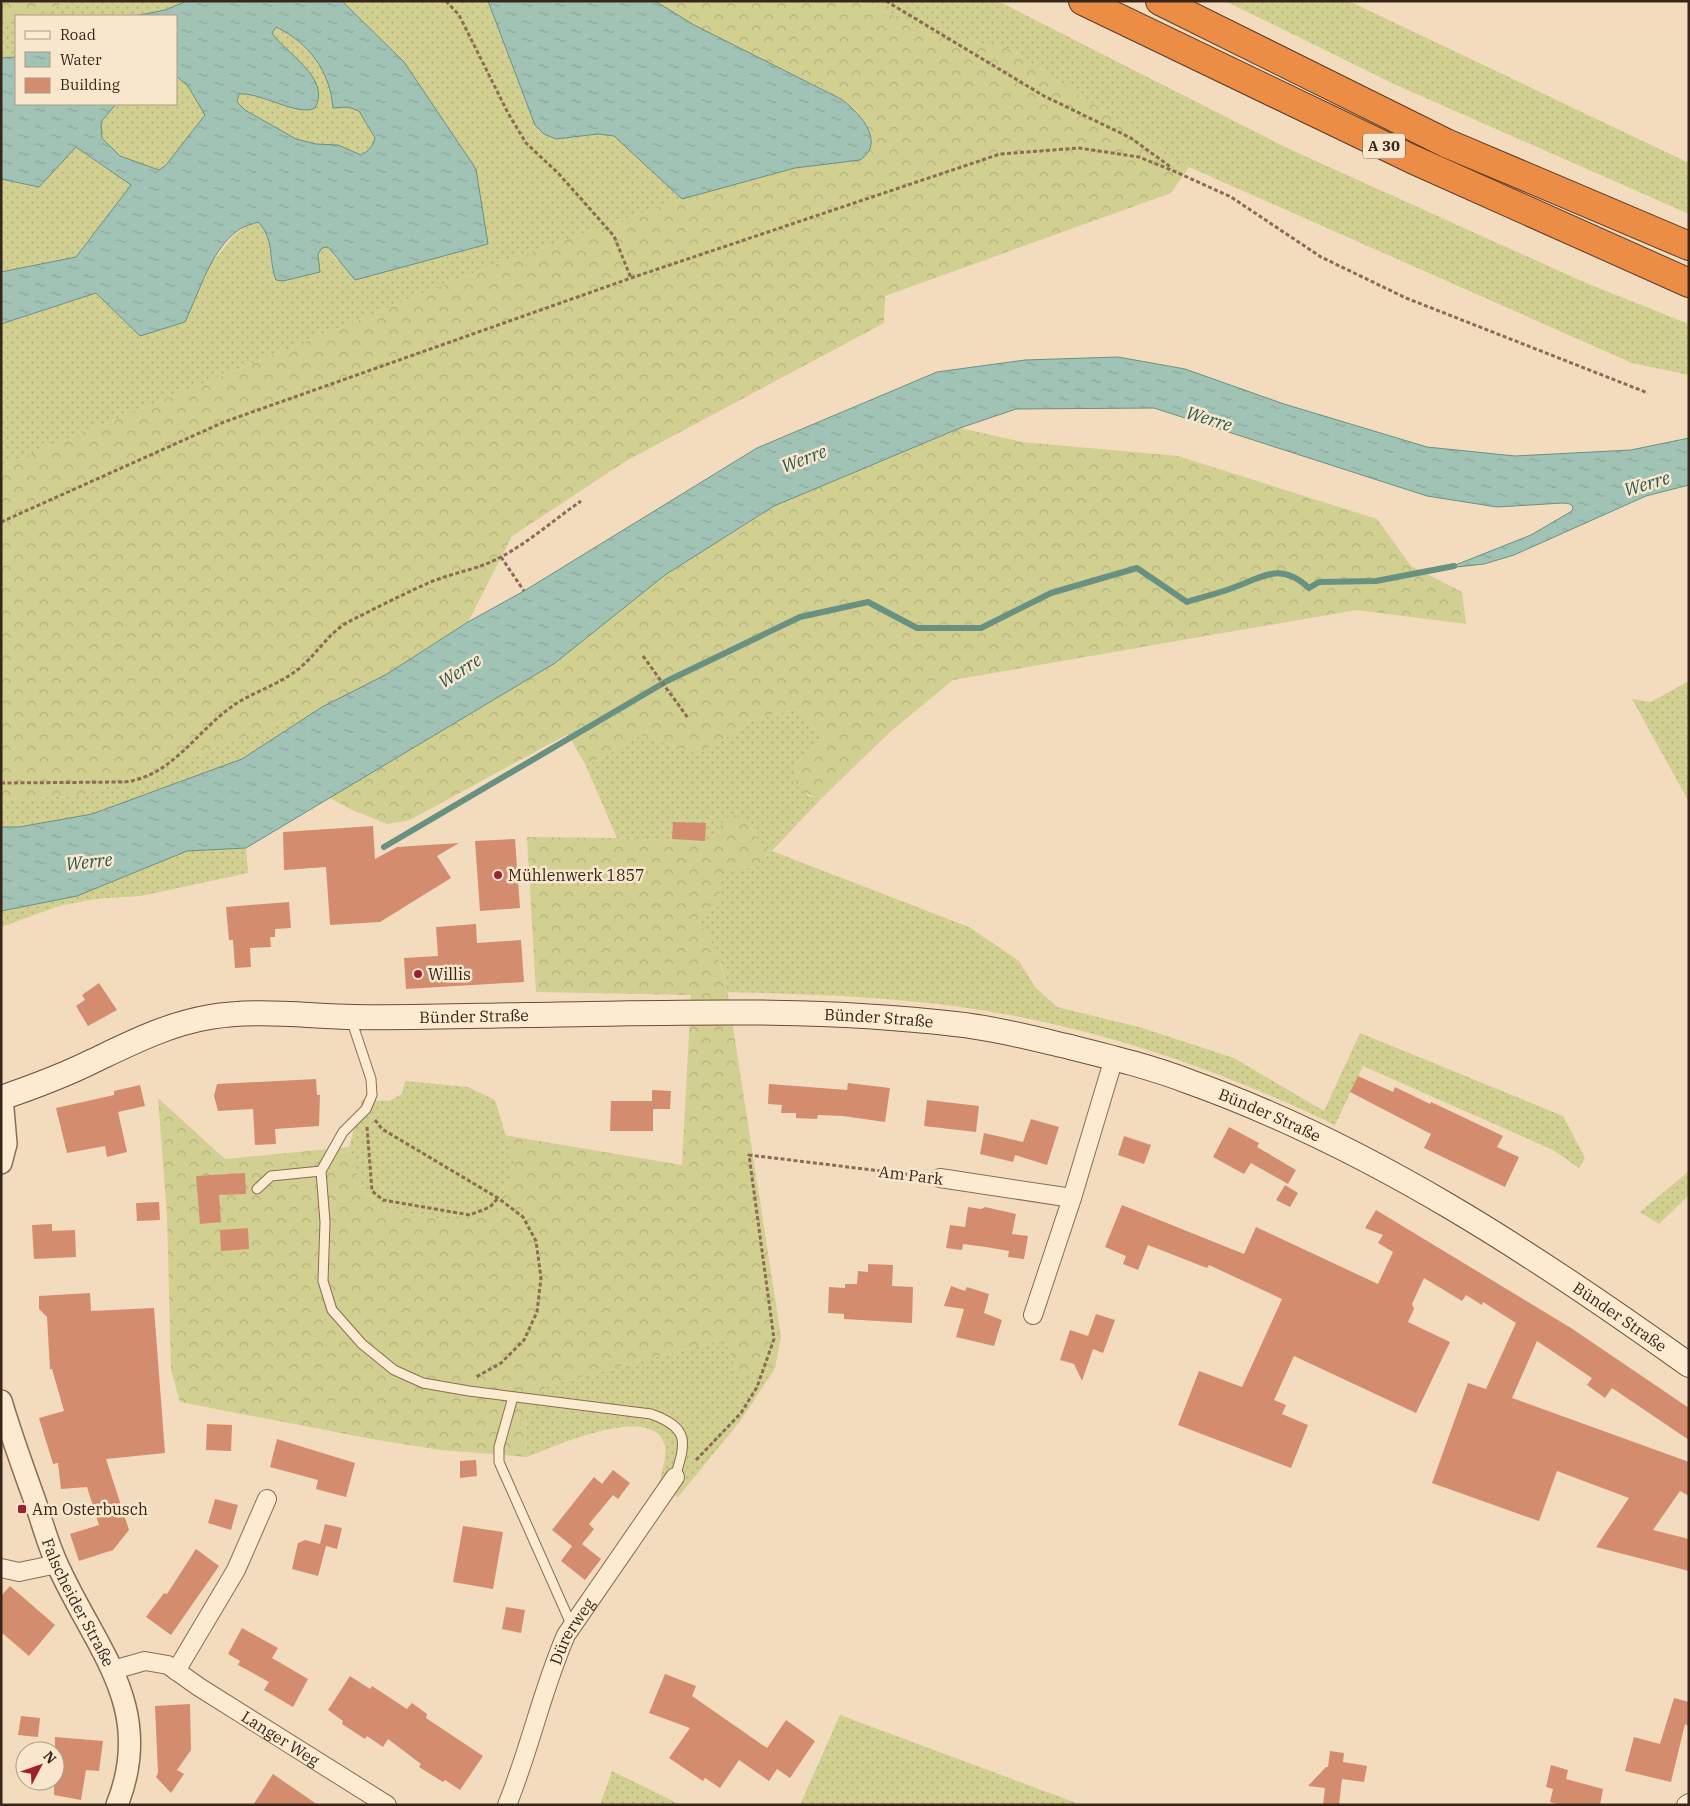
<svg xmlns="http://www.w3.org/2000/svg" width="1690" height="1806" font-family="'IBM Plex Serif',serif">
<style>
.grass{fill:url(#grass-dots)}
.forest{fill:url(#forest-crowns)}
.water{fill:url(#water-ripples);stroke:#689182;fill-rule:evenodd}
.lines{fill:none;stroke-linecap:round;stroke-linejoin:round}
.stream{stroke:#689182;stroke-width:6}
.building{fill:#d48c6f}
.service-casing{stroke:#8c6b54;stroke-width:11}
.minor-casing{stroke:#8c6b54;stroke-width:20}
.tertiary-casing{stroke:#8c6b54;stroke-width:24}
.secondary-casing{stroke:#6d4c38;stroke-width:26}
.motorway-casing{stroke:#593a29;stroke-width:30}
.path{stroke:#8c6b54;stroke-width:3;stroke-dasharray:4 2.5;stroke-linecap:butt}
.service{stroke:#fcead1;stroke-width:9}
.minor{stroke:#fcead1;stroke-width:18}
.tertiary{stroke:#fcead1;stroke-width:21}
.secondary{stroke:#fcead1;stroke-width:24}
.motorway{stroke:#eb8d44;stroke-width:28}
.poi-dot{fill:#a11f30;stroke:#f9e7cd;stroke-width:2}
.labels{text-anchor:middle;stroke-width:5;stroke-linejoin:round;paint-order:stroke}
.shield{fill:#f9e7cd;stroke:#736050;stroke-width:1}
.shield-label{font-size:15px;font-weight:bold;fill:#39261b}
.poi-label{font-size:16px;fill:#39261b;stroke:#f9e7cd;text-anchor:start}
.street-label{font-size:16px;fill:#39261b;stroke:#f9e7cd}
.water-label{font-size:18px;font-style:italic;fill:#285b51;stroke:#f9e7cd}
</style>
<defs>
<pattern id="grass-dots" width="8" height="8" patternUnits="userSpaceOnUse" patternTransform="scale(1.25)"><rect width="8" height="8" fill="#d1d090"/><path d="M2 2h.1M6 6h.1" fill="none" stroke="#b4b27c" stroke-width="1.8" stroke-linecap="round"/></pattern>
<pattern id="forest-crowns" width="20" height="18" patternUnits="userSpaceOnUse" patternTransform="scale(1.25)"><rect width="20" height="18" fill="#d1d090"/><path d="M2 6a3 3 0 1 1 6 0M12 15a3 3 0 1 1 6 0" fill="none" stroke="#b4b27c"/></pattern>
<pattern id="water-ripples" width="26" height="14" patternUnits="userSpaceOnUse" patternTransform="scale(1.25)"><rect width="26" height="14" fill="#a1c3b5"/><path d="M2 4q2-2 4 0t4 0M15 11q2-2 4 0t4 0" fill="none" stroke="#8ba79b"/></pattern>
</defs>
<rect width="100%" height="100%" fill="#f2dcbd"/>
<g class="grass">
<polygon points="72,1 187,1 165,10 135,16 19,16"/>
<path d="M 342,1 L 488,1 L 535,125 L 544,134 L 556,139 L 598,134 L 614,136 L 682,199 L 491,266 L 1,466 L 1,324 L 96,293 L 140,335 C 164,312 187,288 210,264 C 231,243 228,234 258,221 L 268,232 L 273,272 L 318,254 L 322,248 L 328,247 L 337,261 L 404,62 Z"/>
<polygon points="866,1 998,1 1287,148 1586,283 1689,324 1689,375 1632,363 1189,167 1010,49 928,34"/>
<polygon points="1225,1 1349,1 1689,163 1689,214 1396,85"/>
<polygon points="16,17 16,57 1,58 1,20"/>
<path d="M 275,27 C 309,43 330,71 333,107 L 348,107 L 359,111 L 375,139 C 373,147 368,151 361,155 L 338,145 L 316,144 L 296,139 L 245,110 L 237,102 L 239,94 L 250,93 L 305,111 L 315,83 C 304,63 284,51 272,33 Z"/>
<polygon points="176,76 188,86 205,115 166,165 159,170 120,156 102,137 101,122 116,104 176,104"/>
<polygon points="76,147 131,185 76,257 1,272 1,179 39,187"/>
<polygon points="1689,681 1689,802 1632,699 1651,702"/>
<polygon points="322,707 242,759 165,789 92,814 19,827 1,827 1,799 80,796 197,755"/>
<path d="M 797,709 L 824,738 L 793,766 L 808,796 L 822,798 L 772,851 L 969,927 L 1019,961 L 1035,987 L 1057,1007 L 1139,1027 L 1234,1058 L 1324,1111 L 1360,1033 L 1563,1116 L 1585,1158 L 1579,1168 L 1553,1150 L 1363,1066 L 1335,1125 C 1214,1067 1094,1026 961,1007 C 883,996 805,994 727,992 C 725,966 713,944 699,922 L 718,900 L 722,869 L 757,867 L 771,851 L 759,843 L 751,827 L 728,816 L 708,842 L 617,838 L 586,766 L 641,735 L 699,754 L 756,719 Z"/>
<polygon points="246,848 248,873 141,896 95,899 59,906 1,927 1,911 77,896 187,851"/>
<polygon points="405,1081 468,1087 495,1100 514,1162 500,1205 467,1223 382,1210 361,1188 349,1147 362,1100 389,1101 402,1094"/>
<polygon points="1689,1171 1689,1195 1659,1224 1640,1212"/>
<path d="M 725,1339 L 738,1375 L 775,1368 L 741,1420 L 678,1497 L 659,1485 C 661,1473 667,1458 665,1447 C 656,1400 552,1447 527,1457 L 525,1415 L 546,1386 Z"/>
<polygon points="840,1715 1082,1805 800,1805"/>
<polygon points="612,1771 681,1805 600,1805"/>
</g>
<g class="forest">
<polygon points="1,1 72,1 31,14 1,20"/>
<polygon points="655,1 866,1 928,34 1010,49 1189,167 1171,193 885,296 884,323 626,461 512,536 468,622 387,674 322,707 197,755 80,796 1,799 1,466 491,266 682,199 795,168 860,160 858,112 841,99 694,25"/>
<path d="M 960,428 L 1022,442 L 1178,456 L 1377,519 L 1411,566 L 1462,592 L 1466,624 L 1356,610 L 953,680 L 890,732 L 822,798 C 800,794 795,788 793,766 L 824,738 L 797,709 L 756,719 L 699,754 L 641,735 L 586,766 L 568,734 L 410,820 L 387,824 L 350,809 L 330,798 L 665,575 L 774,506 Z"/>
<polygon points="734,815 751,827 759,843 771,851 757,867 722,869 719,900 699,922 715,947 726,982 781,1337 775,1368 738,1375 725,1339 546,1386 525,1415 527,1457 441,1450 377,1440 180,1402 171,1370 167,1215 158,1098 225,1159 349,1147 361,1188 382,1210 467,1223 500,1205 514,1162 504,1135 682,1165 691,995 536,992 527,837 617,838 708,842 728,816"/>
</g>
<g class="water">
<path d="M 187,1 L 342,1 L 404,62 L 476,169 L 488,244 L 355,280 L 328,247 L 322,248 L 318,254 L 320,272 L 283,281 L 276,280 C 268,259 275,239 258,222 C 252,224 245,226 240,229 C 211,248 199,293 185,322 L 140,336 L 96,293 L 1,324 L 1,272 L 76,257 L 131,185 L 76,147 L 39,187 L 1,179 L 1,58 L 16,57 L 16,104 L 116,104 L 101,122 L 102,138 L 120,156 L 159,170 L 166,165 L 205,115 L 188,86 L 176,76 L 176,16 L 135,16 L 165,10 ZM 276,27 C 309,43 330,71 333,108 L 348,107 L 359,111 L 375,138 C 373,147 368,151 361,155 L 338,145 L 316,144 L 296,139 L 245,110 L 237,102 L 239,94 C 261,92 298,117 315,108 C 332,78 285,53 272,33 Z"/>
<path d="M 488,1 L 655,1 L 694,25 L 841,99 C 859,112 887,142 860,160 L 795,168 L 682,199 L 614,136 L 598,134 L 556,139 L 544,134 L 535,125 Z"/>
<polygon points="1118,357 1185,369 1284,404 1427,447 1515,456 1631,450 1689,438 1689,485 1646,496 1514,555 1484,564 1448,568 1531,535 1572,511 1573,507 1570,504 1563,503 1497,507 1427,496 1154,408 1016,409 960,428 774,506 665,575 555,663 246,848 187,851 77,896 1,911 1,827 19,827 92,814 242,759 322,707 387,674 468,622 524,591 757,448 937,372 1025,360"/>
</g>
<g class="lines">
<path class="stream" d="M 384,847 L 667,681 L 800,617 L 868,602 L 917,628 L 981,628 L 1051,593 L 1137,568 L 1187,602 C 1203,597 1220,593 1235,587 C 1265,576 1281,562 1309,588 L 1319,582 L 1376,581 L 1454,566"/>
</g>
<g class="building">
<polygon points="673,822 706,823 705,841 672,839"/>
<polygon points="373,826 375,859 397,847 459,843 437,856 451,878 380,922 330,925 326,867 284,870 283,832"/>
<polygon points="515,839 520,908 480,911 475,841"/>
<polygon points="289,902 291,928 275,929 275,937 270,937 271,947 250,948 251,967 235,968 233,940 229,940 226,907"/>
<polygon points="476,924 477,943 521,940 524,982 406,989 404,958 438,956 436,927"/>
<polygon points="99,983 117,1010 88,1026 76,1006 85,1000 82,995"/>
<polygon points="1358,1076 1393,1092 1395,1087 1430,1104 1431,1102 1503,1136 1497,1147 1519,1157 1505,1187 1424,1148 1431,1134 1350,1092"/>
<polygon points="316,1079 317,1095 320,1095 319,1126 275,1129 276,1144 255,1145 253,1109 218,1111 214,1096 217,1084"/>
<polygon points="848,1083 890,1088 885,1122 843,1116 818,1115 817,1119 796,1118 796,1113 781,1113 782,1105 768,1104 769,1084 847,1090"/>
<polygon points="140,1085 145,1106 118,1112 127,1152 107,1157 105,1146 67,1153 56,1108 114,1095 114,1091"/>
<polygon points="652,1090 671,1091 670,1109 653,1109 653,1131 610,1131 611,1101 652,1101"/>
<polygon points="927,1100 979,1106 976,1132 924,1126"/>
<polygon points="1031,1119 1059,1127 1047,1165 1015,1155 1013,1162 980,1154 984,1133 1023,1142"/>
<polygon points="1229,1127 1259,1143 1257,1147 1296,1170 1288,1184 1251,1163 1244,1174 1213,1157"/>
<polygon points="1124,1136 1151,1145 1144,1164 1118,1155"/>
<polygon points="245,1173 246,1194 219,1195 221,1222 200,1224 196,1176"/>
<polygon points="1285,1185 1298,1193 1290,1207 1276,1200"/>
<polygon points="159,1202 160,1220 137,1221 136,1203"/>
<polygon points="1122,1205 1244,1254 1256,1227 1378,1284 1393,1252 1378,1243 1383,1235 1365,1228 1376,1210 1571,1328 1689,1408 1689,1440 1612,1388 1605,1398 1587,1385 1592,1378 1537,1341 1512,1398 1689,1462 1689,1496 1680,1491 1653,1530 1689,1539 1689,1571 1596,1547 1629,1498 1557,1471 1539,1521 1432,1483 1468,1383 1486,1389 1516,1323 1483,1302 1482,1305 1466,1295 1462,1301 1424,1278 1412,1304 1414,1309 1408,1322 1450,1342 1416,1413 1294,1356 1274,1400 1286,1405 1282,1414 1308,1425 1291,1468 1178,1425 1199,1371 1242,1387 1282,1299 1209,1265 1207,1268 1148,1245 1138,1270 1123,1264 1126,1256 1105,1247"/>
<polygon points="968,1207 981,1209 985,1207 1016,1214 1012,1234 1028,1236 1024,1259 1008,1257 1009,1251 986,1247 963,1244 962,1250 946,1248 950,1225 965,1227"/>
<polygon points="52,1224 52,1231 75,1230 76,1257 34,1259 32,1225"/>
<polygon points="248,1228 249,1249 221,1251 220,1230"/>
<polygon points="868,1264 893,1265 892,1286 913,1287 912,1323 844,1319 844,1314 828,1313 829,1287 845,1288 845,1284 857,1284 858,1271 868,1272"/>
<polygon points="951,1286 965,1291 967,1287 989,1294 984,1313 1002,1320 994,1346 956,1337 964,1309 944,1306"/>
<polygon points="90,1293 91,1311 154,1308 165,1453 106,1459 129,1530 113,1550 79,1561 70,1534 99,1525 87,1487 61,1489 58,1463 53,1464 39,1418 64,1411 52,1369 50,1369 47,1317 39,1309 39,1296"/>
<polygon points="1096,1314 1115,1320 1103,1353 1093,1349 1082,1381 1074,1364 1060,1360 1070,1330 1088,1336"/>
<polygon points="207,1424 232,1425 231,1451 206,1450"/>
<polygon points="277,1439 355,1463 346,1497 316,1489 318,1480 270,1467"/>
<polygon points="476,1460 477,1476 460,1478 460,1461"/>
<polygon points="613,1470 630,1483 618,1499 613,1495 589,1524 594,1529 582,1544 601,1559 585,1580 561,1561 572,1546 552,1530 594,1477 602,1484"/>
<polygon points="215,1499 238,1505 231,1530 208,1523"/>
<polygon points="325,1524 342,1528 337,1549 326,1546 318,1576 292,1569 298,1543 305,1540 320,1544"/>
<polygon points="463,1526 503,1532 493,1589 453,1582"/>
<polygon points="196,1549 219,1566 171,1635 146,1617 164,1593 167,1594"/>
<polygon points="10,1586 55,1625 29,1656 1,1632 1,1596"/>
<polygon points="506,1607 525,1610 521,1633 502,1629"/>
<polygon points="242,1628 278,1648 272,1658 308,1679 293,1707 264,1690 269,1682 238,1665 240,1661 228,1654"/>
<polygon points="665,1674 696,1686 692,1696 767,1748 786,1720 815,1741 790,1778 777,1769 769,1781 739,1760 720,1788 705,1778 703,1781 669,1758 690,1728 649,1713"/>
<polygon points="350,1676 370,1689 372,1686 407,1709 412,1703 427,1714 426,1718 483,1756 460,1790 445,1780 443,1782 419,1767 421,1764 388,1739 383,1747 367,1736 365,1739 342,1724 343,1721 328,1710"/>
<polygon points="1674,1698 1689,1702 1689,1726 1685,1724 1671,1782 1625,1771 1634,1737 1660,1744"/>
<polygon points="190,1704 191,1750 177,1770 184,1774 171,1793 156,1777 158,1773 155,1706"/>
<polygon points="21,1716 40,1718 38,1737 18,1735"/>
<polygon points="55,1737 103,1741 99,1771 86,1770 81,1800 54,1795"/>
<polygon points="1330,1751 1344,1753 1343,1762 1367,1766 1364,1782 1342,1779 1339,1805 1323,1805 1325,1788 1308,1786 1326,1767 1328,1767"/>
<polygon points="1551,1765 1568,1770 1566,1779 1603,1789 1600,1805 1562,1805 1550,1802 1553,1789 1546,1787"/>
<polygon points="273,1774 318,1805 253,1805"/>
</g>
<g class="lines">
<g class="service-casing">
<g id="service">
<path d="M 353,1017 L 354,1028 L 371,1079 L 372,1095 L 366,1109 L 343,1132 L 321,1171 L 325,1222 L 323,1281 L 332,1310 L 362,1344 L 394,1370 L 423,1383 L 469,1391 L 651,1414 C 690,1428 686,1442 675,1477"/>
<polyline points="257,1189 271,1176 321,1171"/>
<polyline points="513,1397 499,1447 499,1462 571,1624"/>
</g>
</g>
<g class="minor-casing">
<g id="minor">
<polyline points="940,1178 1072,1198"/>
<polyline points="1033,1315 1072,1198 1114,1058"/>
<polyline points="1,1568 19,1572 57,1564"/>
<path id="s1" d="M 113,1670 L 145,1661 L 168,1665 L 199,1687 L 387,1805"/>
<polyline points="176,1671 236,1570 267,1499"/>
<path id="s2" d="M 507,1805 C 530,1749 542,1690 566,1635 L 675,1477"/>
<polyline points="1686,1805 1689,1803"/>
</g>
</g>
<g class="tertiary-casing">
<g id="tertiary">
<polyline points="1,1163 6,1144 2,1097"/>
<path id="s3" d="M 1,1401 C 11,1435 23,1468 35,1501 C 42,1522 48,1545 58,1566 C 96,1650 156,1707 117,1805"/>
</g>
</g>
<g class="secondary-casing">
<g id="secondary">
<path id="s4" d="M 1,1098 C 33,1087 63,1076 93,1061 C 131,1043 168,1024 210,1017 C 257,1009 306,1016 354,1017 C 410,1018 468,1016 524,1015 C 668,1013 812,1007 955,1024 C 993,1028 1032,1038 1070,1047 C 1110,1057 1151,1067 1190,1082 C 1371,1147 1534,1254 1689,1365"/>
</g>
</g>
<g class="motorway-casing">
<g id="motorway">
<polyline points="1083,1 1414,160 1689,283"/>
<polyline points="1160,1 1446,143 1689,246"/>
</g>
</g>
<g class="path">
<polyline points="446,1 459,15 508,113 526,143 559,174 614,236 631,278"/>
<polyline points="886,1 1044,96 1131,138 1172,168"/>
<polyline points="1,522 224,422 631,278 1000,154 1079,148 1139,157 1176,172 1231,197 1321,257 1406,298 1648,393"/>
<polyline points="501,557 524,591"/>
<polyline points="643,656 688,718"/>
<path d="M 1,783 L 124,782 C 173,777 198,728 237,703 C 258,690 283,683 302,666 C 318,652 329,633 348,622 C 376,608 405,593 433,581 C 456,572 479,569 501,557 C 529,542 555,519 581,501"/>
<polyline points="375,1120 382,1129 498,1198 523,1217 536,1241 541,1278 537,1312 524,1340 501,1363 476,1377"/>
<polyline points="367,1127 372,1191 383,1200 470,1215 490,1207 498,1198"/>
<polyline points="696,1460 741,1413 757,1387 774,1339 749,1155 922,1176"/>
</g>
<use href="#service" class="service"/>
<use href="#minor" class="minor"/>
<use href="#tertiary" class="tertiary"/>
<use href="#secondary" class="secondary"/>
<use href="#motorway" class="motorway"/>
</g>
<g class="poi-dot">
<circle cx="498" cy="875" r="5"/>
<circle cx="418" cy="974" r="5"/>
<rect x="17" y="1504" width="10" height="10" rx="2.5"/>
</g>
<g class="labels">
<rect class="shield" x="1363" y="133.5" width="42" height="25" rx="4"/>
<g class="shield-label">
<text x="1384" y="151">A 30</text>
</g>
<g class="poi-label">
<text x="508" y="881">Mühlenwerk 1857</text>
<text x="428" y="980">Willis</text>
<text x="32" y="1515">Am Osterbusch</text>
</g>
<g class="street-label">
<text dy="6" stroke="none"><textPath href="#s4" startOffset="489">Bünder Straße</textPath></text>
<text dy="6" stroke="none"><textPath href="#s4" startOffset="894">Bünder Straße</textPath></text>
<text dy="6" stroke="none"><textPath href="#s4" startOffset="1299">Bünder Straße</textPath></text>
<text transform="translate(911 1175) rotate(7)" y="6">Am Park</text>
<text dy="6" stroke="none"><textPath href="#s4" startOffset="1704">Bünder Straße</textPath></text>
<text dy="6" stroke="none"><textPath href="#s3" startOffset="216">Falscheider Straße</textPath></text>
<text dy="6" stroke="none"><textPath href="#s2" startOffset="186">Dürerweg</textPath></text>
<text dy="6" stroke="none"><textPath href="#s1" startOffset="191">Langer Weg</textPath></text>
</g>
<g class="water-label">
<text transform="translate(1209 419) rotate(17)" y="6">Werre</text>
<text transform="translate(804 459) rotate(-21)" y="6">Werre</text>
<text transform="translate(1647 484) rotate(-17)" y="6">Werre</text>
<text transform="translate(460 671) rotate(-33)" y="6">Werre</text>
<text transform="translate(89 862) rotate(-6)" y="6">Werre</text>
</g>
</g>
<rect width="1690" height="1806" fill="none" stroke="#39261b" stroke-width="5"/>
<rect x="15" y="15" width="162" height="90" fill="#f9e7cd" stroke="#ac9a86"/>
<rect x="25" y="31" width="25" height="8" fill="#fcead1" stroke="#ac9a86"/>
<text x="60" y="40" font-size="15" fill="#39261b">Road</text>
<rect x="25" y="52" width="25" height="15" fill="url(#water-ripples)" stroke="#ac9a86"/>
<text x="60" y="65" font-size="15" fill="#39261b">Water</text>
<rect x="25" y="78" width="25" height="15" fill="#d48c6f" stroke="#ac9a86"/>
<text x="60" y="90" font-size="15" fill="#39261b">Building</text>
<g transform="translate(40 1766) rotate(49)"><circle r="24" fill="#f9e7cd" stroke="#ac9a86"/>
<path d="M0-4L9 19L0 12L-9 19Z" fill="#a11f30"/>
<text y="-8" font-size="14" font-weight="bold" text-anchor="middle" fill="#39261b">N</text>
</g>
</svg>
